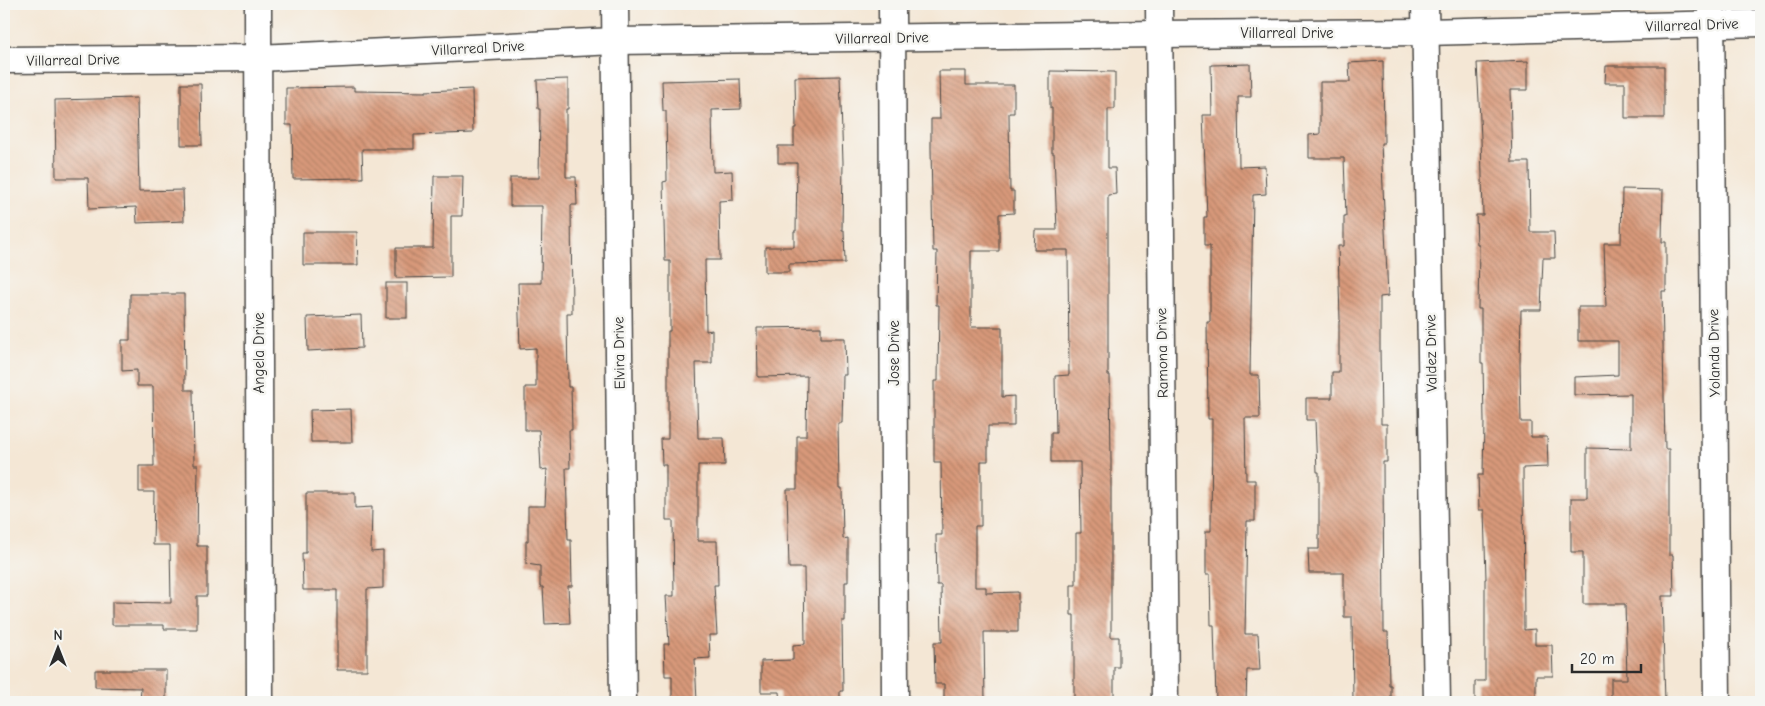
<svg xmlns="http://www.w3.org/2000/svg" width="1765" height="706" font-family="'Comic Neue',sans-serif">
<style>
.building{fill:url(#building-back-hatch)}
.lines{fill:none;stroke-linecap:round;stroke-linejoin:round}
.street-casing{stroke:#494744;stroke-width:29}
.street{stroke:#fff;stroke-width:26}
.labels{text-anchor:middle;stroke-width:5;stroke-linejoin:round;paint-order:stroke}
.street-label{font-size:15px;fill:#2b2b2b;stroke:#f6f6f2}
</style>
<defs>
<pattern id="building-back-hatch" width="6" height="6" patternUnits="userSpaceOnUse" patternTransform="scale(1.25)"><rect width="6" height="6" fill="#d8997a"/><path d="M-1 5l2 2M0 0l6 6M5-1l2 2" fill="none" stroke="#af7d64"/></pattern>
</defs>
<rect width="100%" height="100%" fill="#f6f6f2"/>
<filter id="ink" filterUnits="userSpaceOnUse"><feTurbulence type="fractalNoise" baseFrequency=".02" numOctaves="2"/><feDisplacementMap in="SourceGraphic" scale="10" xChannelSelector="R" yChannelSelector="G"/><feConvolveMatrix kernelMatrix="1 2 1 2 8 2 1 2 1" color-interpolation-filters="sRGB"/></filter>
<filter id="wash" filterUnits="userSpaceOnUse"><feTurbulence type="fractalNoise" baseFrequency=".0096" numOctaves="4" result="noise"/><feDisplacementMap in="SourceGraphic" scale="20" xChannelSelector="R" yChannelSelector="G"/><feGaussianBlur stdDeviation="1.12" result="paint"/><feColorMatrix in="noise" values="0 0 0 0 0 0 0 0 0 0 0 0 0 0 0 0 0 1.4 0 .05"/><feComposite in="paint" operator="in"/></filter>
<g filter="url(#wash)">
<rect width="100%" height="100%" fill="#f4e7d5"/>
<g id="blocks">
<g class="building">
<polygon points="1383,61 1384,143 1381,143 1388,296 1380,297 1380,348 1381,424 1387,424 1387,462 1383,462 1384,632 1388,632 1389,685 1391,685 1391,702 1353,702 1352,617 1344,617 1344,573 1309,573 1308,549 1319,549 1319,472 1317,472 1315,420 1306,420 1306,398 1332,398 1332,372 1339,372 1339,321 1340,321 1338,246 1344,246 1344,216 1346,216 1344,158 1309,158 1309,135 1320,134 1320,82 1350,82 1349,63"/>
<polygon points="1528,61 1528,90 1510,90 1512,162 1529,162 1530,232 1554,232 1555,258 1543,258 1541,310 1521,310 1520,363 1521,422 1531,422 1531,437 1547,437 1548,467 1523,468 1524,630 1535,629 1535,645 1552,645 1553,676 1536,676 1536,702 1475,702 1475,681 1485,681 1485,579 1486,579 1484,510 1479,510 1478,475 1483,475 1484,422 1483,363 1481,363 1481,309 1478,309 1479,245 1477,245 1476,215 1483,215 1481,138 1477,63"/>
<polygon points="1250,64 1251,97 1238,97 1239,167 1265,166 1266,194 1253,195 1250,375 1259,375 1260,418 1245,418 1246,480 1255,480 1255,521 1247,521 1245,634 1258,634 1260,670 1247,670 1246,702 1216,702 1214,625 1211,625 1210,574 1206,574 1206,531 1211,531 1212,419 1208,419 1207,322 1210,322 1210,246 1204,246 1204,217 1207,217 1203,115 1212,115 1211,65"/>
<polygon points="1606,66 1664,66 1664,118 1625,118 1625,83 1605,83"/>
<polygon points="939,71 966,71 966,85 1014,85 1014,113 1009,113 1010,191 1014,191 1014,213 999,214 999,251 971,251 971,327 1002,327 1002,397 1014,396 1014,426 988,426 988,461 981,461 981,526 975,526 975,587 986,587 986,593 1018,592 1018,632 984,632 985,702 944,702 944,684 935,684 934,642 942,642 941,585 937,585 936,535 942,535 941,462 934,462 934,381 938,381 939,305 936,305 937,251 933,251 931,148 931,119 940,119"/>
<polygon points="1050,71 1115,72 1115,109 1108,109 1108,168 1115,168 1116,194 1108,195 1108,375 1110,375 1111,461 1111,637 1119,637 1119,667 1114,667 1114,702 1074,702 1074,615 1071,615 1071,585 1076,585 1076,533 1081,533 1080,462 1051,462 1051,433 1056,433 1055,376 1069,375 1068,250 1034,250 1035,230 1057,230 1054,153 1052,153 1052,108 1050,108"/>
<polygon points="840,76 843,162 842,230 844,230 845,263 789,264 789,272 765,272 765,247 794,247 794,231 796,231 797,163 778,163 778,146 794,146 794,128 796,128 795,77"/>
<polygon points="568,79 568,109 566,109 566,177 576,177 577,205 571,205 572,313 567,313 568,387 571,387 572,430 569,430 570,468 566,468 568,540 571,540 572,586 568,586 570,623 545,624 543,587 540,587 540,566 526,564 526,541 528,541 528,506 545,506 547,469 541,470 539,430 525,430 525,387 536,387 536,348 520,349 518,283 541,283 542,206 510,206 510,178 539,178 540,109 538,109 537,80"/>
<polygon points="740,79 741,109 712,110 713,172 732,171 733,200 719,201 720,260 705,260 706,331 712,330 712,363 696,363 698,438 724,438 725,465 698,465 698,541 717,541 718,585 714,585 717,635 709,635 710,658 695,659 697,702 672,702 672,676 665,676 664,644 669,644 666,596 674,596 673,520 666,520 666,465 662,465 661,439 668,439 668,331 670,331 670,261 665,261 663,182 667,181 666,111 663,111 662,81"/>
<polygon points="181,84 201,84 202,145 181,145"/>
<polygon points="354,87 354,91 426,92 426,91 472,89 473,133 414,135 414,149 362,149 363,178 293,179 292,125 286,125 286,88"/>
<polygon points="137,98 139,191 183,190 184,221 137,223 136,207 89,209 88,178 56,178 55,100"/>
<polygon points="434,176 463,176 462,216 451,216 451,277 396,278 396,248 433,248"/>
<polygon points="1622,189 1663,190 1662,242 1666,242 1666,291 1662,291 1665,449 1669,449 1669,555 1673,555 1674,596 1662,596 1665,702 1611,702 1611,679 1627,679 1625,604 1583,604 1583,552 1571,552 1571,498 1587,498 1587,448 1631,449 1631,394 1574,395 1574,377 1618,375 1618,341 1578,341 1578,307 1606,307 1604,243 1621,243"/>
<polygon points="303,232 357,232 358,265 303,265"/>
<rect x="386" y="283" width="21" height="35"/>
<polygon points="130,294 184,294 185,390 193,390 194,465 198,465 197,546 207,546 207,596 197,596 197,629 164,629 164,625 112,625 112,602 171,603 170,545 153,545 154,492 139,492 139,466 154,466 153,386 137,386 137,370 122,371 122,340 130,340"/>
<polygon points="361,315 362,348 308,351 307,317"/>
<polygon points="821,327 821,338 845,338 846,375 843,375 842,423 838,423 839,488 842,488 843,539 848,538 848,582 845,582 845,621 842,621 843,691 840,691 840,702 780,702 779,692 761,692 761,661 793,660 793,645 805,644 804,568 789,568 787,489 797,489 797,436 806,436 807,376 758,377 757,328"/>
<polygon points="351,409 352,442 311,442 310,410"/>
<polygon points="306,493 355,493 355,508 372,507 371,552 383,551 383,588 367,589 367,670 337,670 337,590 303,590 302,553 306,553"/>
<polygon points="95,670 166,670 166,702 140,702 141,688 95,687"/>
</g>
</g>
</g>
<g filter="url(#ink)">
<use href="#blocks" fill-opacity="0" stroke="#494744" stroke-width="1"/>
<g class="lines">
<g class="street-casing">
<g id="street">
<polyline points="258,4 260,702"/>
<polyline points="615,4 623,702"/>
<polyline points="892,4 895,702"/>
<polyline points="1159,4 1165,702"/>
<polyline points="1425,4 1437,702"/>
<polyline points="1711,4 1717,702"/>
<polyline points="4,60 258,58 615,41 1159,34 1426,32 1761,23"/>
</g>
</g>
<use href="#street" class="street"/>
</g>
</g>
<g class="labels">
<g class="street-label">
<text transform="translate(1692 25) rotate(-2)" y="5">Villarreal Drive</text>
<text x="1287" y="38">Villarreal Drive</text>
<text transform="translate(882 38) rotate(-1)" y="5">Villarreal Drive</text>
<text transform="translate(478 48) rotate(-3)" y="5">Villarreal Drive</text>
<text transform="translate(73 60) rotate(-1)" y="5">Villarreal Drive</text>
<text transform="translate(259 353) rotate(-90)" y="5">Angela Drive</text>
<text transform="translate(619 353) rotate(-91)" y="5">Elvira Drive</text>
<text transform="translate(894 353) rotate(-90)" y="5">Jose Drive</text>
<text transform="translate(1162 353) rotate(-91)" y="5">Ramona Drive</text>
<text transform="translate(1431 353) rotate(-91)" y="5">Valdez Drive</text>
<text transform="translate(1714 353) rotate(-91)" y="5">Yolanda Drive</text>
</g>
</g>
<rect width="1765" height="706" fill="none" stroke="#f6f6f2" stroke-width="20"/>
<g transform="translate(58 648)" stroke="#f6f6f2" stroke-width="4" paint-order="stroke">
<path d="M0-4L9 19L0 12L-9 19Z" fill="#2b2b2b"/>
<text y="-8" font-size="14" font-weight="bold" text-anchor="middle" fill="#2b2b2b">N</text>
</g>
<path d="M1572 664v8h69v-8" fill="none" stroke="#2b2b2b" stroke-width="2.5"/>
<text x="1580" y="664" font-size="15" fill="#2b2b2b" stroke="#f6f6f2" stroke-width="4" paint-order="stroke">20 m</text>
</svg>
